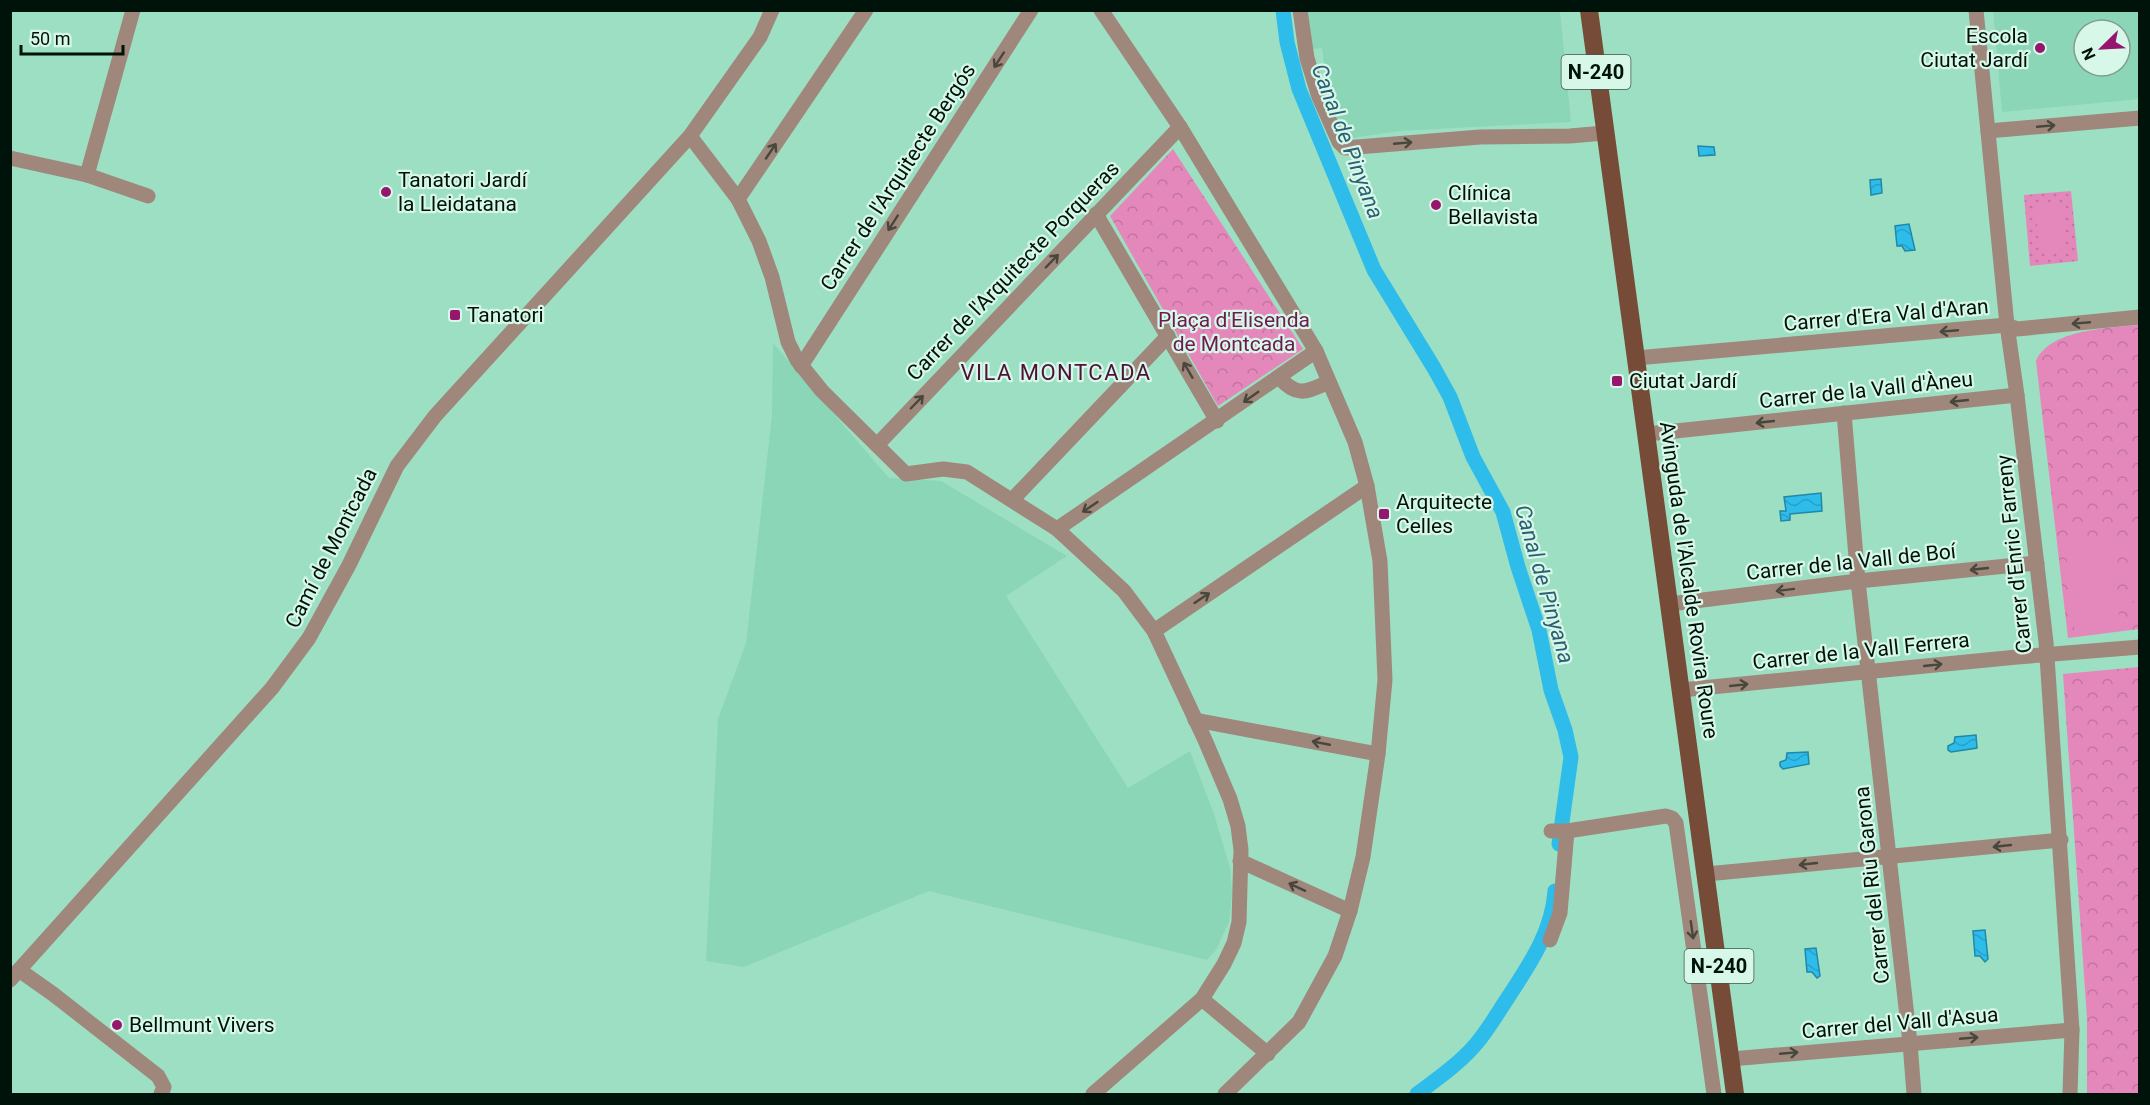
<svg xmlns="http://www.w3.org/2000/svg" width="2150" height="1105" font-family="Roboto,sans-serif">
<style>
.built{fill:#8bd6b6;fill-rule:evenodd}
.grass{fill:url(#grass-dots)}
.forest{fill:url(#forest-crowns)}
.garden{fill:#e488bb}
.water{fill:url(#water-waves);stroke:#2089a8;stroke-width:1.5}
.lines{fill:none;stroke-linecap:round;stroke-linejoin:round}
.canal{stroke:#2ebceb;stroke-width:15}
.minor{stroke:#a0877b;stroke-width:15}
.major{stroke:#764b37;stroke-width:18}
.oneway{stroke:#48473d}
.poi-dot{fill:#97166d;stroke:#d7f8e9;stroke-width:2}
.labels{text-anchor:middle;stroke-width:4.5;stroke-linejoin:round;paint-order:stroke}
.shield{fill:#d7f8e9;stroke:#40584d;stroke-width:1.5}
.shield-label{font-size:20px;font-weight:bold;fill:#00130a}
.poi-label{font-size:21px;fill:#00130a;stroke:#d7f8e9;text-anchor:start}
.street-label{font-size:21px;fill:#00130a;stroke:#d7f8e9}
.park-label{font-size:21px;fill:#6d1a4f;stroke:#d7f8e9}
.water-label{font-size:22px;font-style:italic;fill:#2a5f73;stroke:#d7f8e9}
.neighbourhood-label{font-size:22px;letter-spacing:1.5px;fill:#4e1238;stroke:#d7f8e9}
</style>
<defs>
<pattern id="grass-dots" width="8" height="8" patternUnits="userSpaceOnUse" patternTransform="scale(1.5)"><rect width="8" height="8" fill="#e488bb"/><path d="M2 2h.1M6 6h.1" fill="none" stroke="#c2749f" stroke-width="1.8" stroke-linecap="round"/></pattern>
<pattern id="forest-crowns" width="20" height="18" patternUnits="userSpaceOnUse" patternTransform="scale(1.5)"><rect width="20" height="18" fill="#e488bb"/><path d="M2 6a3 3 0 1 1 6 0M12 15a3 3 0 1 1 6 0" fill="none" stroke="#c2749f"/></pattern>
<pattern id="water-waves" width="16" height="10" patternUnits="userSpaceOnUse" patternTransform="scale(1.5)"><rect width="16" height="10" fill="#2ebceb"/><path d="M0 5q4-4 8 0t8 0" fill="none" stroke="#27a1c8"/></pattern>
</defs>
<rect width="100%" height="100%" fill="#9ddfc2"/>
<g class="built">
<polygon points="1307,11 1560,11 1571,122 1399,131 1352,138 1338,130 1327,89 1322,48 1312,49"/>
<path d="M 1993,11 L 2139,11 L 2139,99 L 2002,112 ZM 2084,30 L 2120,30 L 2120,66 L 2084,66 Z"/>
<polygon points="773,343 889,478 941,481 1067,556 1006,596 1128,788 1190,751 1214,814 1230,868 1232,893 1229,922 1216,950 1207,960 929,891 744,967 706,961 718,719 746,643 772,416"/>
</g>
<polygon class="grass" points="2071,191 2078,261 2030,266 2024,195"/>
<g class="forest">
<polygon points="1173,149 1303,349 1218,406 1110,216"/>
<path d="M 2139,325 L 2139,629 L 2068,638 L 2036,361 C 2050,329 2109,328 2139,325 Z"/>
<polygon points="2139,667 2139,1094 2087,1094 2087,1018 2063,674"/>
</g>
<g class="garden">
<polygon points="2062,203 2066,250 2040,252 2035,205"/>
<polygon points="2139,537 2139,622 2135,622 2128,538"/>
<polygon points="2112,539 2120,630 2075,634 2065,544"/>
</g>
<g class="water">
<polygon points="1698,146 1714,147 1715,155 1699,156"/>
<polygon points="1881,179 1882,193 1871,195 1870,180"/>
<polygon points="1909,224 1915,250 1905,251 1902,246 1897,246 1895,226"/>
<polygon points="1821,493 1822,511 1790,514 1790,520 1781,521 1780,511 1786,511 1784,497"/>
<polygon points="1976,735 1977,748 1951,752 1948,750 1948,746 1954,743 1955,737"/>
<polygon points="1808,752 1809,764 1783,769 1780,766 1780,762 1786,760 1787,753"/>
<polygon points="1985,930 1988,959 1985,962 1980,956 1975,956 1973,931"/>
<polygon points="1816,948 1820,976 1817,978 1812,972 1807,972 1805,949"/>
</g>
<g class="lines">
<g class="canal">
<polyline points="1283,10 1287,42 1299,89 1374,270 1434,368 1450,397 1473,457 1503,512 1518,567 1539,630 1551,690 1565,730 1571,757 1559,844"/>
<path d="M 1417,1094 C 1437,1079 1459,1064 1476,1044 C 1488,1030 1497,1014 1507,999 C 1529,965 1552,933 1555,891"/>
</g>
<g class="minor">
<polyline points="1101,10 1180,127 1316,351 1355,442 1367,486 1380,561 1385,680 1378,754 1363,857 1350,911 1335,956 1299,1022 1225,1094"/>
<polyline points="1300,10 1307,58 1319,97 1339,142 1345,148 1480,137 1570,136 1604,133"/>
<polyline points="1976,10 2007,325 2017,395 2046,642 2072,1030 2070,1094"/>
<polyline points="1988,131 2140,118"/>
<polyline points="690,136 738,199 759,241 772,277 788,342 797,360 822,391 906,474 943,469 967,472 1057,529 1124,591 1154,631 1205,740 1230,799 1238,826 1241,850 1239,922 1234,943 1224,964 1202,999 1093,1094"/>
<polyline points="10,158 87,175 148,196"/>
<polyline points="87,175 133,10"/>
<polyline points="738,199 866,10"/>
<polyline points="1096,214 1217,421"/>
<polyline points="1636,358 2007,325 2017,329 2140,317"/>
<polyline points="801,366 1031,10"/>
<path d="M 1279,377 C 1297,398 1306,392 1329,382"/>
<polyline points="1844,413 1858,581 1910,1043 1914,1094"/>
<polyline points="1647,434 2017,395"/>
<polyline points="877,445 1180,127"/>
<polyline points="1012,500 1168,336"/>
<polyline points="1057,529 1316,351"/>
<polyline points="1670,604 1858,581 2037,563"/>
<polyline points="1154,631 1367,486"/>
<polyline points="1681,690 2017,657 2140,647"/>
<polyline points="1195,720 1378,754"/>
<polyline points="1551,831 1567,831 1666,816 1672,818 1676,823 1714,1094"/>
<polyline points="1240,861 1350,911"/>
<polyline points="1706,874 2061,840"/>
<polyline points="1550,940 1560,913 1567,831"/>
<polyline points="19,970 53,994 158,1076 164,1087 161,1094"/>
<polyline points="10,980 272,688 309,638 349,565 397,466 435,416 690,136 760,37 772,10"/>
<polyline points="1202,999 1268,1054"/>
<polyline points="1731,1059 2072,1030"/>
</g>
<polyline class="major" points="1589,10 1735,1094"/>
</g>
<defs><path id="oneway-shaft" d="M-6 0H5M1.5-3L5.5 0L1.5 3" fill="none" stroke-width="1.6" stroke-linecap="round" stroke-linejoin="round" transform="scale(1.5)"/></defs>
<g class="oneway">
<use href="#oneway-shaft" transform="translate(999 60) rotate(123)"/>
<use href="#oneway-shaft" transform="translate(2046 126) rotate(-5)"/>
<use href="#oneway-shaft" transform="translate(1403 143) rotate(-5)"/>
<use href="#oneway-shaft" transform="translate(771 151) rotate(-56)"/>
<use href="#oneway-shaft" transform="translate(893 223) rotate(123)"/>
<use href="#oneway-shaft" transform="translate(1052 261) rotate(-46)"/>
<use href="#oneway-shaft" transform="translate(2081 323) rotate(175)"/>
<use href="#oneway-shaft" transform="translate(1949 331) rotate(175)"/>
<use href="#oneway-shaft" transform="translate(1188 370) rotate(-120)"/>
<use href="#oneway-shaft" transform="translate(1251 397) rotate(145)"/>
<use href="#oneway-shaft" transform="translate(1959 401) rotate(174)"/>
<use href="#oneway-shaft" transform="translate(917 402) rotate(-46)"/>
<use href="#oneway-shaft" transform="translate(1765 422) rotate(174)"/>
<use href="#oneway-shaft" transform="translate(1090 507) rotate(146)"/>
<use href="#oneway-shaft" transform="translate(1979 569) rotate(174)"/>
<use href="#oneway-shaft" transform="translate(1785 590) rotate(173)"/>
<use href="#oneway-shaft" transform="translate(1202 598) rotate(-34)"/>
<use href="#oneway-shaft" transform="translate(1933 665) rotate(-6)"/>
<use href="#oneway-shaft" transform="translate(1739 685) rotate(-6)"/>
<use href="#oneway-shaft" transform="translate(1321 743) rotate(-169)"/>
<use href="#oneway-shaft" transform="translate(2002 846) rotate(174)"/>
<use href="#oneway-shaft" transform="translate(1808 864) rotate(174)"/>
<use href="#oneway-shaft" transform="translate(1297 887) rotate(-155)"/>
<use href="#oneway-shaft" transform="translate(1692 930) rotate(82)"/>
<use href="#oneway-shaft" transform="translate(1969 1038) rotate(-5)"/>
<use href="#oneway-shaft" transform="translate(1789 1053) rotate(-5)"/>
</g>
<g class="poi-dot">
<circle cx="2040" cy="48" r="6"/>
<circle cx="386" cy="192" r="6"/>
<circle cx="1436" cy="205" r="6"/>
<rect x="449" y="309" width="12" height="12" rx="3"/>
<rect x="1611" y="375" width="12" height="12" rx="3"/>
<rect x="1378" y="508" width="12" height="12" rx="3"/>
<circle cx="117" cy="1025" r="6"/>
</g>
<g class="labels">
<g class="shield">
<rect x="1561.5" y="55" width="69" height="34" rx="4.5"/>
<rect x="1684.5" y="949" width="69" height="34" rx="4.5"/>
</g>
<g class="shield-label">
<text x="1596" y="79">N-240</text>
<text x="1719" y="973">N-240</text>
</g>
<g class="poi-label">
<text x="2028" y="43" text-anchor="end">Escola<tspan x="2028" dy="24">Ciutat Jardí</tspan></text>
<text x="398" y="187">Tanatori Jardí<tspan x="398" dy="24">la Lleidatana</tspan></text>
<text x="1448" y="200">Clínica<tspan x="1448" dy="24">Bellavista</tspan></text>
<text x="467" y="322">Tanatori</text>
<text x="1629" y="388">Ciutat Jardí</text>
<text x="1396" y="509">Arquitecte<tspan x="1396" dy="24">Celles</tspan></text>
<text x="129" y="1032">Bellmunt Vivers</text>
</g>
<g class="street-label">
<text transform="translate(898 177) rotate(-57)" y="7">Carrer de l'Arquitecte Bergós</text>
<text transform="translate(1013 271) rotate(-46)" y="7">Carrer de l'Arquitecte Porqueras</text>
<text transform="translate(1886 315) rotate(-5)" y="7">Carrer d'Era Val d'Aran</text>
<text transform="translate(1866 390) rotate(-6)" y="7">Carrer de la Vall d'Àneu</text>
<text transform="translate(331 548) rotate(-63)" y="7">Camí de Montcada</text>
<text transform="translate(2014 554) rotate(-96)" y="7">Carrer d'Enric Farreny</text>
<text transform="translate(1851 562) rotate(-6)" y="7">Carrer de la Vall de Boí</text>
<text transform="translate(1689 580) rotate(82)" y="7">Avinguda de l'Alcalde Rovira Roure</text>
<text transform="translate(1861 651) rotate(-6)" y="7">Carrer de la Vall Ferrera</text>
<text transform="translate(1872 885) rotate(-96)" y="7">Carrer del Riu Garona</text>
<text transform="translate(1900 1023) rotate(-5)" y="7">Carrer del Vall d'Asua</text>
</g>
<g class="park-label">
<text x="1234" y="327">Plaça d'Elisenda<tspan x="1234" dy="24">de Montcada</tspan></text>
</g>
<g class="water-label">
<text transform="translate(1348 141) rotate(69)" y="8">Canal de Pinyana</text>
<text transform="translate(1545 584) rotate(74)" y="8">Canal de Pinyana</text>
</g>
<g class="neighbourhood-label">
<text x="1056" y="380">VILA MONTCADA</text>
</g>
</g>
<rect width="2150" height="1105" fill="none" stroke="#00130a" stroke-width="24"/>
<g transform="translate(2102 48) rotate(246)"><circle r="28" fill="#d7f8e9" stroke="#819c90" stroke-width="1.5"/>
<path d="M0-4.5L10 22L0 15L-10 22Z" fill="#97166d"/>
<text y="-9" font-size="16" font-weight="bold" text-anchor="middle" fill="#00130a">N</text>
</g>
<path d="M21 45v9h102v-9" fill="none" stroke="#00130a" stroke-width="3"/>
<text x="30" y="45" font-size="18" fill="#00130a" stroke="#d7f8e9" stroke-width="4.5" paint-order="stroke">50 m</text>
</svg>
